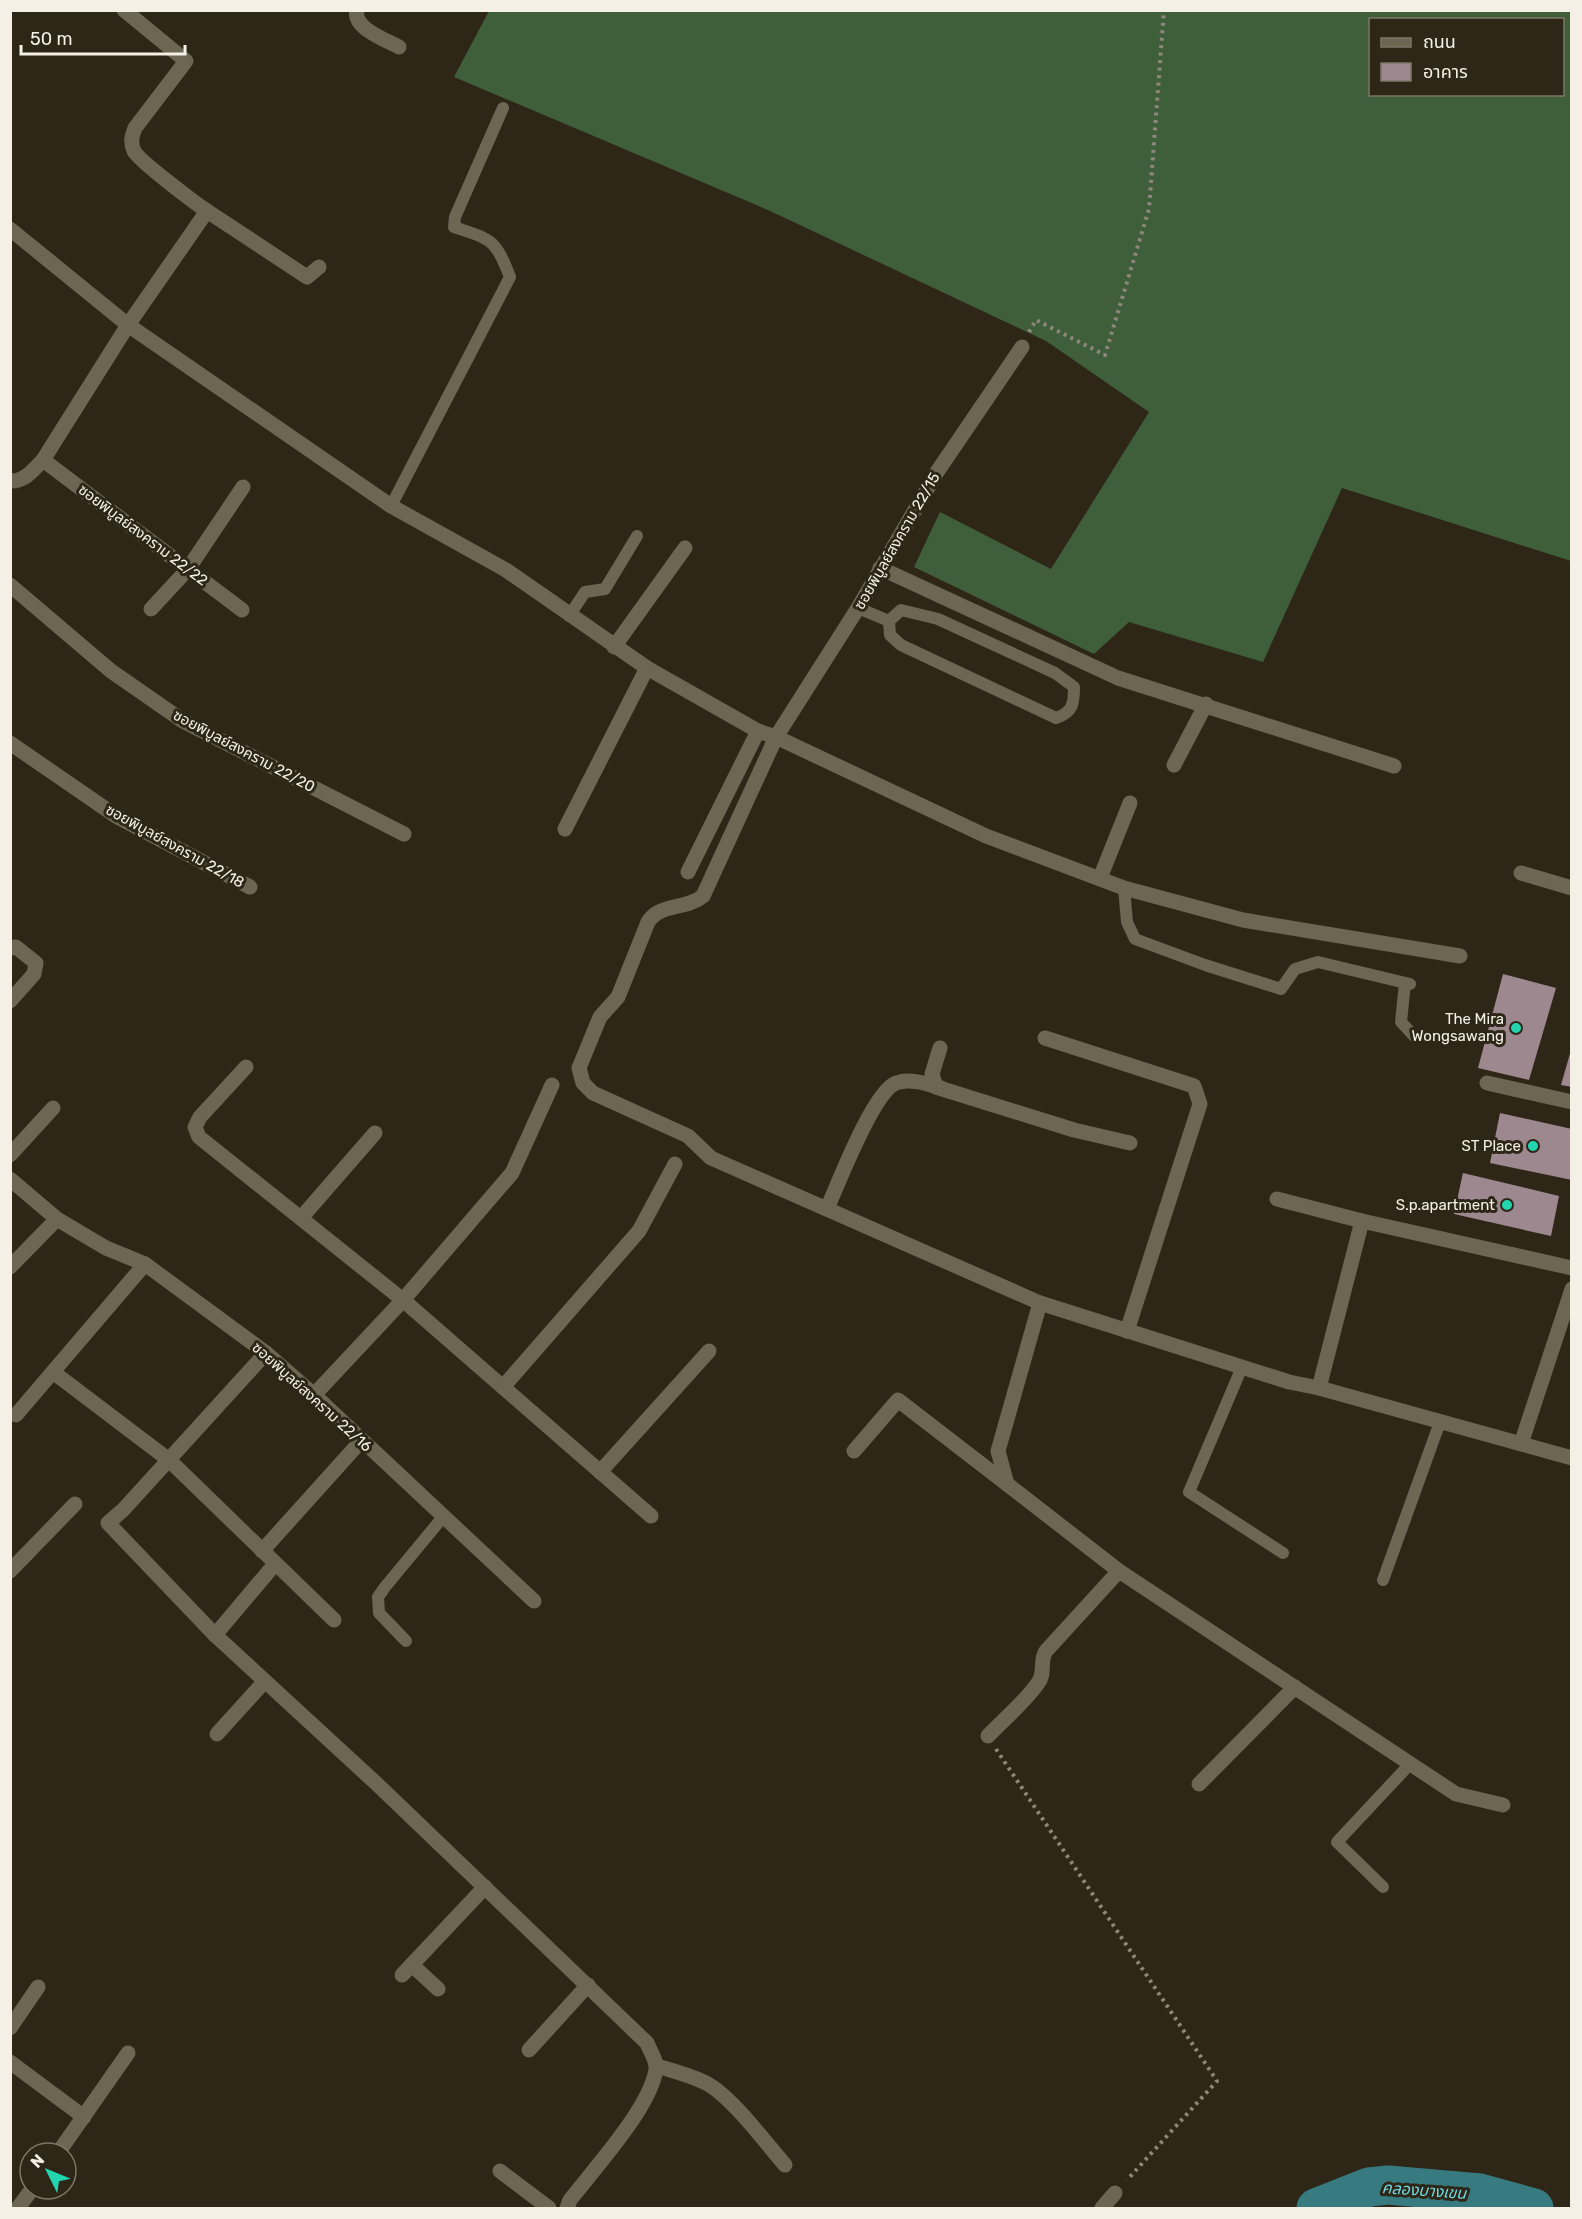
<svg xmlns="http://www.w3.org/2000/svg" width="1582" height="2219" font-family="Rubik,'Noto Sans Thai',sans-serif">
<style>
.forest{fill:#3f5f3b;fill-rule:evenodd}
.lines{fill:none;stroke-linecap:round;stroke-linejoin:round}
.river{stroke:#377b81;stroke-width:39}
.building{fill:#9e8890}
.path{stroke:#8e877b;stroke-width:4;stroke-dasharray:3 4.5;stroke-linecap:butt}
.service{stroke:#6c6652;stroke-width:12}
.minor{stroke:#6c6652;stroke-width:15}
.poi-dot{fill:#23d5af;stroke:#2e2617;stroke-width:2}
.labels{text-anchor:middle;stroke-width:6;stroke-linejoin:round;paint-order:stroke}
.street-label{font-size:15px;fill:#f5f0e6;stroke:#2e2617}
.poi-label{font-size:15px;fill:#f5f0e6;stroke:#2e2617;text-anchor:end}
.water-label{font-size:16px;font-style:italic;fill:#6fd9e2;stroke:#2e2617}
</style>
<rect width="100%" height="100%" fill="#2e2617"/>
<path class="forest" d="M 489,11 L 1571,11 L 1571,561 L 1342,488 L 1263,662 L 1129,622 L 1094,654 L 914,567 L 940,512 L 1051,569 L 1149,412 L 1046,341 L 768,210 L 454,77 ZM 1370,20 L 1562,20 L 1562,94 L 1370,94 Z"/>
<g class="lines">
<polyline class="river" points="1316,2208 1369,2187 1388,2185 1480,2193 1534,2208"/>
</g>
<g class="building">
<polygon points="1503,974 1556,988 1529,1080 1478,1068"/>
<polygon points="1571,1050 1572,1050 1572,1087 1561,1085"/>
<polygon points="1500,1113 1572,1129 1572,1180 1490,1163"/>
<polygon points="1463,1173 1559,1196 1551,1236 1454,1214"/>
</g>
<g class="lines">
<g class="path">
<polyline points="1029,332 1036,320 1105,355 1149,209 1164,10"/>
<polyline points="996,1749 1217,2081 1127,2180"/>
</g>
<g class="service">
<path d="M 391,506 L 510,277 C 495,238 492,240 454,227 L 455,217 L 503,108"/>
<polyline points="858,608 889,621"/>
<path d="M 901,610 L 938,619 L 1055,673 L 1074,687 C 1074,704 1073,712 1056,718 L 901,645 L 890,635 L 889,621 Z"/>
<polyline points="569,616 585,592 605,589 637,536"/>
<polyline points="1124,888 1127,922 1135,939 1205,965 1281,989 1295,969 1318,962 1410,984"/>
<polyline points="1405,983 1401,1022 1415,1037"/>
<polyline points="1242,1367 1189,1492 1283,1553"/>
<polyline points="1383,1580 1440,1422"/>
<polyline points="406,1641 379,1613 378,1597 385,1587 443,1517"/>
<polyline points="1383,1887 1337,1842 1410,1764"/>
</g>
<g class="minor">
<path d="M 357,10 C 352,28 386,40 399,47"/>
<polyline points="207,211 307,277 319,267"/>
<polyline points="10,229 128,325 391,506 506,570 647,668 758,731 776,737 986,836 1124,888 1243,920 1460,956"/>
<path d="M 1022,347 L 937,472 L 858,608 L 776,737 L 703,896 C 686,910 660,903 648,922 L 618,997 L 600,1017 L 579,1068 L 583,1083 L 593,1093 L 688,1136 L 711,1158 L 1040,1303 L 1289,1382 L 1319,1388 L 1572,1458"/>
<polyline points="43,460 242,610"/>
<path d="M 10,481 C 25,482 34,469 43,460 L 128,325 L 207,211 C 195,203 138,160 134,151 C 130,142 132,136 135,128 L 186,61 L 124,10"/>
<polyline points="880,568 1118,678 1394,766"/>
<polyline points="10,585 111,671 183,721 404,834"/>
<polyline points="151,609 188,569 243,487"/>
<polyline points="614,647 685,548"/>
<polyline points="10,743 116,816 250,887"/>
<polyline points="1174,765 1206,704"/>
<polyline points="565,829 647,668"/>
<polyline points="688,872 758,731"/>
<polyline points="1521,873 1572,888"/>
<polyline points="1100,878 1130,803"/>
<polyline points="10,948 16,947 36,963 34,974 10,1001"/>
<polyline points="1045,1038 1194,1086 1200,1104 1127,1331"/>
<polyline points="940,1048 932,1074 936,1087 1074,1130 1130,1143"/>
<polyline points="246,1067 200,1117 195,1127 199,1137 403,1300 651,1516"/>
<polyline points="1487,1083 1572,1102"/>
<polyline points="10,1155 53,1108"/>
<polyline points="10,1179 57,1219 106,1248 145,1264 266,1353 314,1395 534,1601"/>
<polyline points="1277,1199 1362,1221 1572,1268"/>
<path d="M 827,1209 C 838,1184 873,1092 896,1083 C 911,1078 927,1084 941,1088"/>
<polyline points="301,1218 375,1133"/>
<polyline points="10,1267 57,1219"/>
<polyline points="1040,1303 998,1451 1007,1484 1119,1571"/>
<path d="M 266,1353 L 123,1510 L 108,1523 L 215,1635 L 378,1785 L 647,2043 C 650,2051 657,2061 656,2069 C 651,2107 594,2169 570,2200 L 567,2208"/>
<polyline points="53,1372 169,1460 334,1620"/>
<polyline points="503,1387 639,1231 675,1164"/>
<polyline points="1319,1388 1362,1221"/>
<polyline points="314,1395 403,1300 512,1173 552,1085"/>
<polyline points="16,1415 145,1264"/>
<polyline points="1521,1444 1572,1289"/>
<polyline points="854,1451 898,1400 1007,1484"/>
<polyline points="600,1472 709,1351"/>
<polyline points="262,1551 361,1441"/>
<polyline points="10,1571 75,1504"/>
<polyline points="215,1635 275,1564"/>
<polyline points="217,1734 265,1681"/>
<path d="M 988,1736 C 1004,1719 1025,1702 1038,1683 C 1046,1673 1039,1661 1046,1651 L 1119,1571 L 1456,1794 L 1503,1805"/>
<polyline points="1199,1784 1295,1687"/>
<polyline points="412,1965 438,1989"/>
<polyline points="402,1975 485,1887"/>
<polyline points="10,2028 38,1987"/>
<polyline points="529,2050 588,1985"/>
<polyline points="10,2062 84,2117"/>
<path d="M 657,2066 C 674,2071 690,2075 706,2083 C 731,2096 765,2142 785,2165"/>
<polyline points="58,2153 128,2053"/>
<polyline points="500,2171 549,2208"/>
<polyline points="18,2208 32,2189"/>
<polyline points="1102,2208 1115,2193"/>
</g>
</g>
<g class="poi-dot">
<circle cx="1516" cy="1028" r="6"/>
<circle cx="1533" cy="1146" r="6"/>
<circle cx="1507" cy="1205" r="6"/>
</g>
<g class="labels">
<g class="street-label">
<text transform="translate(143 535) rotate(37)" y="5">ซอยพิบูลย์สงคราม 22/22</text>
<text transform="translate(897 541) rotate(-60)" y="5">ซอยพิบูลย์สงคราม 22/15</text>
<text transform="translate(244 751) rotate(28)" y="5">ซอยพิบูลย์สงคราม 22/20</text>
<text transform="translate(175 846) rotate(29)" y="5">ซอยพิบูลย์สงคราม 22/18</text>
<text transform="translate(312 1397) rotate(42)" y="5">ซอยพิบูลย์สงคราม 22/16</text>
</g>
<g class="poi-label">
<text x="1504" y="1024">The Mira<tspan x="1504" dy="17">Wongsawang</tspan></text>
<text x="1521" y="1151">ST Place</text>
<text x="1495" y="1210">S.p.apartment</text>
</g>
<g class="water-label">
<text transform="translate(1424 2190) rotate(4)" y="6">คลองบางเขน</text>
</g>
</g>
<rect width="1582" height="2219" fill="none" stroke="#f5f0e6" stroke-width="24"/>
<rect x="1369" y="18" width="195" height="78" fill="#2e2617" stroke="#7e776a" stroke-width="1.5"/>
<rect x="1381" y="38" width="30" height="9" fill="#6c6652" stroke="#7e776a" stroke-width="1.5"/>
<text x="1423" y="48" font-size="18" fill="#f5f0e6">ถนน</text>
<rect x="1381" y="63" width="30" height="18" fill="#9e8890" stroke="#7e776a" stroke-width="1.5"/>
<text x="1423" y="78" font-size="18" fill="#f5f0e6">อาคาร</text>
<g transform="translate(48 2171) rotate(313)"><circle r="28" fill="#2e2617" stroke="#7e776a" stroke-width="1.5"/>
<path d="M0-4.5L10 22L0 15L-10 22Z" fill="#23d5af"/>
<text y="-9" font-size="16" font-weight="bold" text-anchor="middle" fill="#f5f0e6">N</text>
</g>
<path d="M21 45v9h164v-9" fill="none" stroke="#f5f0e6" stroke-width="3"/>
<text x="30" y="45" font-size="18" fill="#f5f0e6" stroke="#2e2617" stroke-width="4.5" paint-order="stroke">50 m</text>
</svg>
